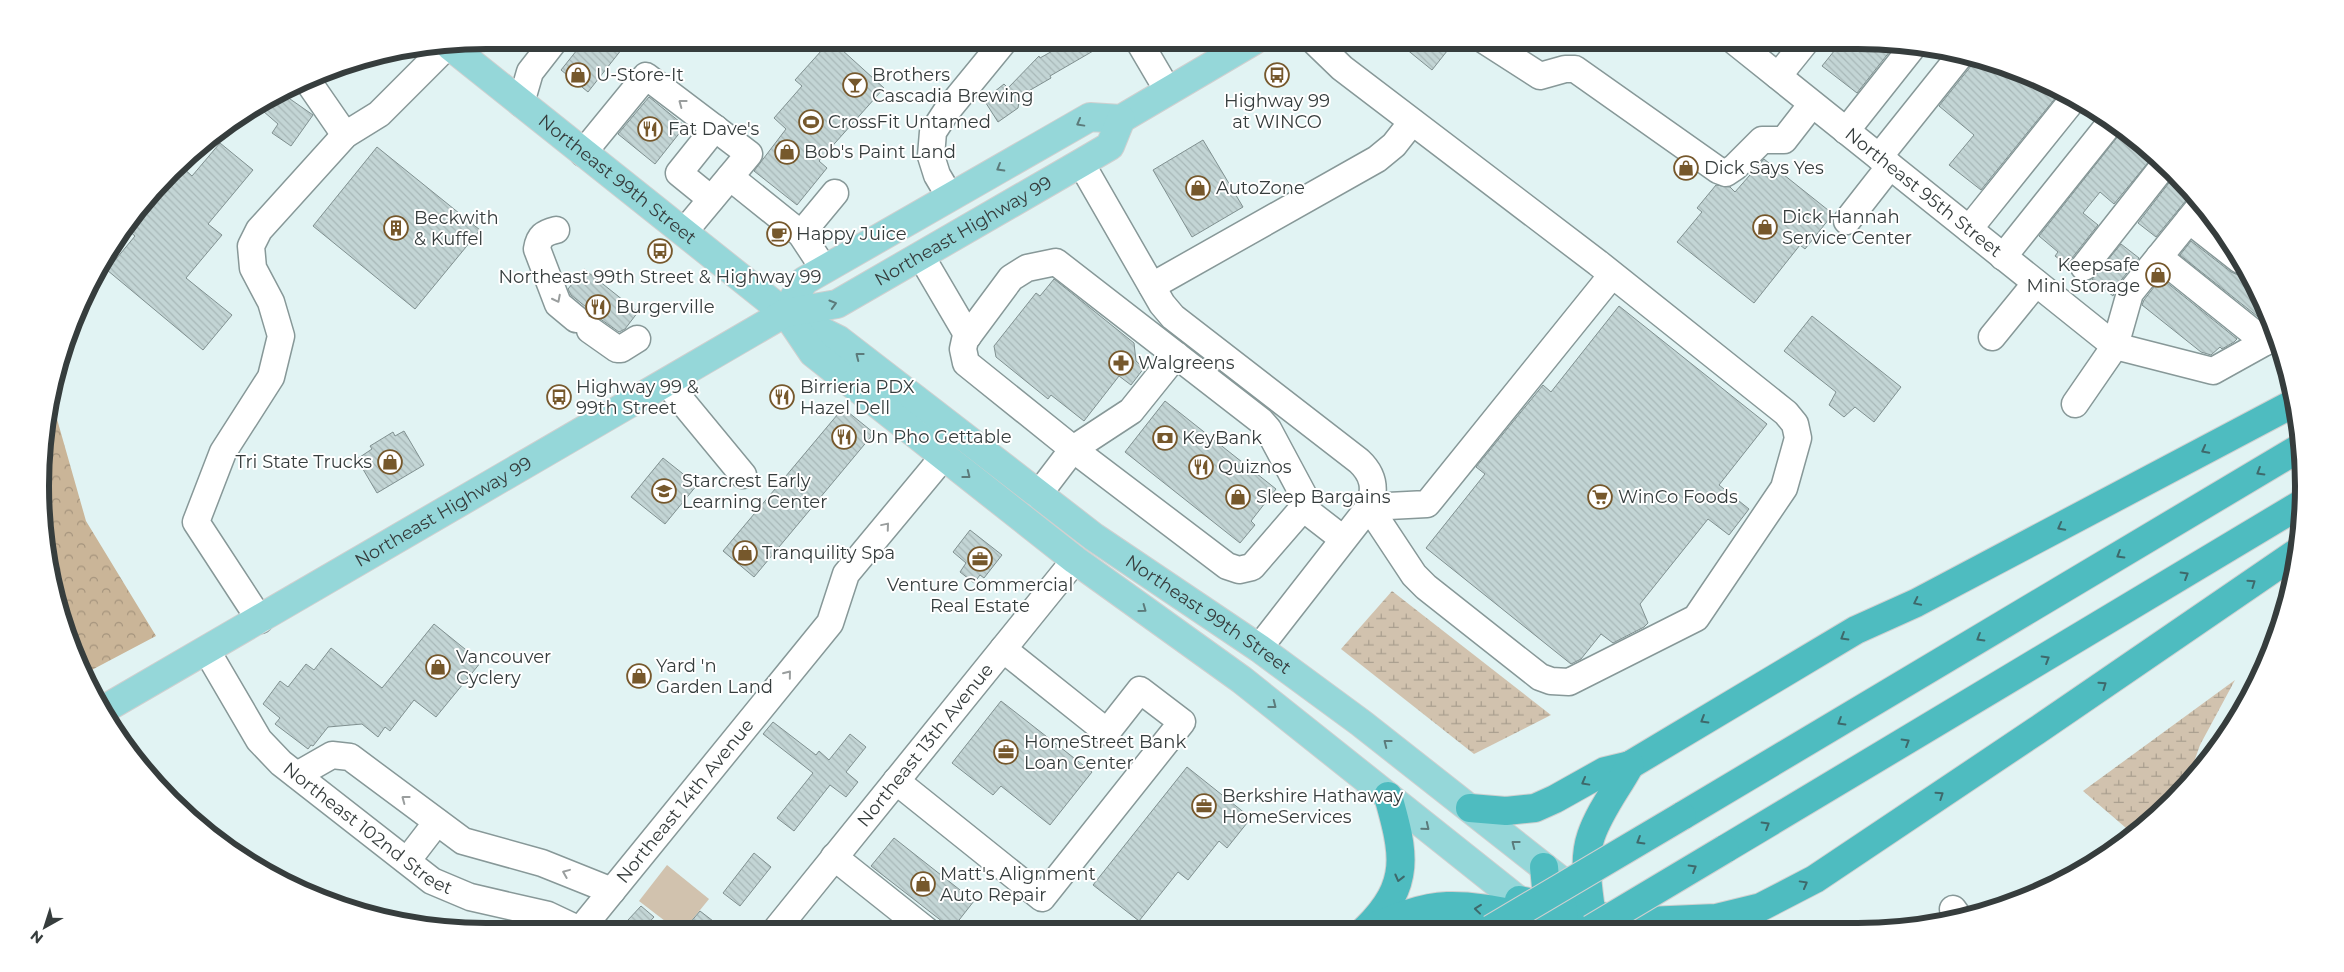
<svg xmlns="http://www.w3.org/2000/svg" width="2344" height="972" font-family="Montserrat,sans-serif">
<style>
.forest{fill:url(#forest-crowns)}
.wetland{fill:url(#wetland-marsh)}
.green{fill:#d1c2ae}
.building{fill:url(#building-back-hatch);stroke:#809090}
.lines{fill:none;stroke-linecap:round;stroke-linejoin:round}
.minor-casing{stroke:#879898;stroke-width:29}
.major-casing{stroke:#cfd0d0;stroke-width:30}
.highway-casing{stroke:#cfd0d0;stroke-width:30}
.minor{stroke:#fff;stroke-width:26}
.major{stroke:#95d7d9;stroke-width:28}
.highway{stroke:#4ebcc0;stroke-width:28}
.highway-bridge-casing{stroke:#cfd0d0;stroke-width:30;stroke-linecap:butt}
.highway-bridge{stroke:#4ebcc0;stroke-width:28}
.oneway{stroke:#9a9e9e}
.oneway2{stroke:#5c7b7b}
.oneway3{stroke:#3e696b}
.labels{text-anchor:middle;stroke-width:4;stroke-linejoin:round;paint-order:stroke}
.poi-label{font-size:18px;fill:#363d3d;stroke:#fff;text-anchor:start}
.street-label{font-size:18px;fill:#363d3d;stroke:#fff}
.rim{fill:none;stroke:#363d3d;stroke-width:6}
</style>
<defs>
<pattern id="forest-crowns" width="20" height="18" patternUnits="userSpaceOnUse" patternTransform="scale(1.25)"><rect width="20" height="18" fill="#cab598"/><path d="M2 6a3 3 0 1 1 6 0M12 15a3 3 0 1 1 6 0" fill="none" stroke="#a5947d"/></pattern>
<pattern id="wetland-marsh" width="20" height="14" patternUnits="userSpaceOnUse" patternTransform="scale(1.25)"><rect width="20" height="14" fill="#d1c2ae"/><path d="M1 5h8M5 5V1M11 12h8M15 12V8" fill="none" stroke="#aa9f8f"/></pattern>
<pattern id="building-back-hatch" width="6" height="6" patternUnits="userSpaceOnUse" patternTransform="scale(1.25)"><rect width="6" height="6" fill="#c3d5d5"/><path d="M-1 5l2 2M0 0l6 6M5-1l2 2" fill="none" stroke="#a8b8b8"/></pattern>
</defs>
<rect width="100%" height="100%" fill="#e1f3f3"/>
<polygon class="forest" points="52,392 51,398 86,521 156,636 86,673 49,573 44,428"/>
<g class="wetland">
<polygon points="1392,591 1551,715 1474,754 1341,649"/>
<polygon points="2235,680 2200,745 2187,782 2152,822 2133,834 2083,791"/>
</g>
<polygon class="green" points="667,865 709,899 683,931 678,931 639,901"/>
<g class="building">
<polygon points="585,40 629,40 588,92 561,70"/>
<polygon points="831,40 884,88 819,161 827,168 797,205 754,171 786,129 774,118 802,86 795,80"/>
<polygon points="1061,40 1112,40 1050,76 1051,78 1020,96 1018,108 998,122 984,100 1004,84 1008,88 1039,56 1040,58 1063,45"/>
<polygon points="1395,40 1443,40 1451,46 1432,70"/>
<polygon points="1843,40 1858,40 1894,46 1857,93 1822,66"/>
<polygon points="1974,59 2001,64 2061,91 1981,190 1949,165 1974,135 1939,106 1971,66"/>
<polygon points="280,92 313,115 291,146 272,133 278,124 256,105"/>
<polygon points="649,97 685,126 655,164 618,134"/>
<polygon points="2123,130 2155,154 2114,204 2100,192 2083,213 2098,225 2072,258 2068,266 2055,256 2058,252 2039,236"/>
<polygon points="1203,140 1243,207 1192,237 1153,170"/>
<polygon points="220,143 253,170 208,224 222,235 186,278 232,315 203,350 107,270 135,236 129,231 182,167 192,176"/>
<polygon points="377,147 480,230 415,309 313,226"/>
<polygon points="1764,159 1833,214 1805,249 1800,245 1754,303 1677,242 1702,212 1697,208 1716,185 1730,187 1735,192"/>
<polygon points="2175,175 2192,193 2156,237 2138,223"/>
<polygon points="2191,241 2231,272 2238,275 2248,272 2258,288 2271,322 2267,324 2180,255"/>
<polygon points="2121,244 2139,258 2118,284 2113,296 2092,279"/>
<polygon points="584,269 638,312 625,329 619,332 599,318 590,315 586,307 571,295 568,289"/>
<polygon points="2161,278 2237,339 2234,342 2222,349 2220,347 2211,355 2201,352 2142,305 2144,300"/>
<polygon points="1054,279 1134,343 1136,361 1144,368 1131,385 1119,376 1084,421 1051,395 1048,399 996,357 994,346 1036,293 1040,296"/>
<polygon points="1619,306 1767,424 1719,485 1749,509 1729,535 1708,519 1640,604 1648,623 1644,627 1613,643 1601,634 1581,659 1571,664 1426,548 1485,474 1476,467 1543,385 1551,392"/>
<polygon points="1812,316 1901,387 1874,422 1855,407 1844,417 1829,405 1836,392 1784,351"/>
<polygon points="1165,401 1276,489 1251,521 1255,525 1240,543 1125,452"/>
<polygon points="843,408 874,433 754,577 723,551"/>
<polygon points="404,431 424,465 377,493 357,459 372,449 370,446 393,432 395,436"/>
<polygon points="663,458 697,485 665,524 631,497"/>
<polygon points="970,530 1002,555 984,578 980,575 974,583 960,572 966,563 953,552"/>
<polygon points="434,624 481,662 436,717 414,700 390,731 385,727 378,737 362,724 328,727 313,746 311,745 308,749 275,724 280,718 263,704 280,681 288,687 306,664 314,670 331,648 382,688"/>
<polygon points="1001,701 1092,772 1050,825 1001,786 993,795 952,763"/>
<polygon points="773,722 816,755 819,751 829,760 850,734 866,747 846,772 858,782 846,797 830,785 794,831 777,818 813,773 763,734"/>
<polygon points="1187,767 1251,818 1227,848 1219,841 1188,880 1178,872 1139,921 1093,885"/>
<polygon points="894,838 974,901 952,929 871,866"/>
<polygon points="754,853 771,867 740,906 723,893"/>
<polygon points="641,906 654,917 641,931 628,920"/>
<polygon points="700,911 726,931 683,931"/>
</g>
<g class="lines">
<g class="minor-casing">
<g id="minor">
<polyline points="1138,40 1168,91"/>
<polyline points="1313,40 1342,68 1598,263 1786,413 1795,424 1798,438 1784,488 1696,618 1569,682 1551,681 1540,677 1426,587 1414,575 1369,507"/>
<polyline points="1484,40 1540,76 1565,69 1575,69 1718,170 1726,173 1735,167 1762,140 1784,140 1812,104"/>
<path id="s1" d="M 1733,40 L 2115,346 L 2213,371 L 2276,336"/>
<polyline points="1778,76 1807,40"/>
<polyline points="307,80 345,135"/>
<polyline points="521,103 530,72 555,40"/>
<polyline points="1846,131 1911,49"/>
<polyline points="583,153 646,76 749,154 684,232"/>
<polyline points="1879,157 1959,57"/>
<path d="M 1081,163 L 1162,304 L 1173,317 L 1359,461 C 1374,475 1376,489 1369,507 L 1259,648"/>
<polyline points="730,177 801,234 824,269"/>
<polyline points="950,197 937,175 931,156 933,132 946,112 1005,40"/>
<polyline points="711,199 679,173 715,128"/>
<polyline points="2189,220 2240,260"/>
<polyline points="1847,221 1890,166"/>
<polyline points="1969,229 2075,97"/>
<path d="M 556,230 C 544,233 539,236 537,249 L 558,304 L 576,319"/>
<polyline points="801,234 835,193"/>
<polyline points="921,256 968,336"/>
<polyline points="2003,257 2111,122"/>
<polyline points="2159,257 2265,342"/>
<polygon points="1056,262 1261,421 1268,429 1306,500 1303,508 1252,567 1239,570 1227,566 1073,449 966,363 963,349 965,340 1011,278 1027,268"/>
<polyline points="2084,267 2165,164"/>
<polyline points="1152,286 1377,159 1394,145 1412,122"/>
<polyline points="590,330 617,349 621,349 637,339"/>
<polyline points="1992,337 2036,283"/>
<polyline points="667,383 743,475"/>
<polyline points="2075,404 2115,346 2130,293 2202,204"/>
<polyline points="1038,495 1073,449 1131,411 1176,355"/>
<polyline points="1369,507 1427,504 1432,498 1612,275"/>
<polyline points="1303,508 1343,539"/>
<polyline points="260,620 196,522 223,452 271,377 281,336 271,302 253,268 251,246 259,230 345,135 379,114 446,47"/>
<path id="s2" d="M 207,651 L 259,740 L 281,763 L 432,881 L 470,897 L 548,915 L 584,932"/>
<polyline points="297,775 332,755 350,757 463,841 542,863 612,891"/>
<polyline points="896,781 1042,898 1182,722 1140,690 1107,732 1003,649"/>
<polyline points="834,857 927,931"/>
<polyline points="407,861 437,822"/>
<polyline points="1953,909 1958,916"/>
<path id="s3" d="M 581,929 L 830,623 L 846,574 L 944,456"/>
<path id="s4" d="M 775,931 L 1075,560"/>
</g>
</g>
<g class="major-casing">
<g id="major">
<path id="s5" d="M 450,46 L 785,313 L 839,340 L 1094,537 L 1259,648 L 1361,723 L 1563,882"/>
<polyline points="785,313 804,281 1090,117 1121,119 1255,40"/>
<polyline points="788,316 813,353 1075,560 1242,680 1537,915"/>
<path id="s6" d="M 101,711 L 785,313 L 837,304 L 1081,163 L 1110,146 L 1121,119"/>
</g>
</g>
<g class="highway-casing">
<g id="highway">
<polyline points="1470,808 1506,811 1535,808 1555,799 1605,771 1630,765 1856,630 1916,603 2294,403"/>
<polyline points="1682,816 2301,447"/>
<polyline points="1725,849 2301,504"/>
<polyline points="1544,867 1550,929"/>
<polyline points="1519,900 1606,917 1647,921 1716,918 1761,907 1815,879 2036,731 2299,551"/>
<path d="M 1366,929 C 1412,884 1404,853 1388,796"/>
<path d="M 1593,929 C 1591,899 1581,865 1591,836 C 1600,810 1617,789 1630,765"/>
<path d="M 1365,930 C 1390,920 1420,907 1447,906 C 1475,905 1505,912 1532,917"/>
</g>
</g>
<use href="#minor" class="minor"/>
<use href="#major" class="major"/>
<use href="#highway" class="highway"/>
<g class="highway-bridge-casing">
<g id="highway-bridge">
<polyline points="1491,929 1682,816"/>
<polyline points="1591,929 1725,849"/>
</g>
</g>
<use href="#highway-bridge" class="highway-bridge"/>
</g>
<defs><path id="oneway-chevron" d="M-2-3.5L2.5 0L-2 3.5" fill="none" stroke-width="1.6" stroke-linecap="round" stroke-linejoin="round" transform="scale(1.25)"/></defs>
<g class="oneway">
<use href="#oneway-chevron" transform="translate(682 103) rotate(-143)"/>
<use href="#oneway-chevron" transform="translate(557 299) rotate(63)"/>
<use href="#oneway-chevron" transform="translate(886 526) rotate(-50)"/>
<use href="#oneway-chevron" transform="translate(788 674) rotate(-51)"/>
<use href="#oneway-chevron" transform="translate(405 799) rotate(-143)"/>
<use href="#oneway-chevron" transform="translate(566 873) rotate(-158)"/>
</g>
<g class="oneway2">
<use href="#oneway-chevron" transform="translate(1080 123) rotate(151)"/>
<use href="#oneway-chevron" transform="translate(1000 168) rotate(150)"/>
<use href="#oneway-chevron" transform="translate(833 304) rotate(-16)"/>
<use href="#oneway-chevron" transform="translate(859 356) rotate(-142)"/>
<use href="#oneway-chevron" transform="translate(967 475) rotate(38)"/>
<use href="#oneway-chevron" transform="translate(1143 609) rotate(36)"/>
<use href="#oneway-chevron" transform="translate(1273 705) rotate(38)"/>
<use href="#oneway-chevron" transform="translate(1387 743) rotate(-142)"/>
<use href="#oneway-chevron" transform="translate(1426 827) rotate(39)"/>
<use href="#oneway-chevron" transform="translate(1515 844) rotate(-142)"/>
</g>
<g class="oneway3">
<use href="#oneway-chevron" transform="translate(2205 450) rotate(152)"/>
<use href="#oneway-chevron" transform="translate(2260 472) rotate(149)"/>
<use href="#oneway-chevron" transform="translate(2061 527) rotate(152)"/>
<use href="#oneway-chevron" transform="translate(2120 555) rotate(149)"/>
<use href="#oneway-chevron" transform="translate(2185 575) rotate(-31)"/>
<use href="#oneway-chevron" transform="translate(2252 583) rotate(-35)"/>
<use href="#oneway-chevron" transform="translate(1917 602) rotate(154)"/>
<use href="#oneway-chevron" transform="translate(1844 637) rotate(149)"/>
<use href="#oneway-chevron" transform="translate(1980 638) rotate(149)"/>
<use href="#oneway-chevron" transform="translate(2046 659) rotate(-31)"/>
<use href="#oneway-chevron" transform="translate(2103 685) rotate(-35)"/>
<use href="#oneway-chevron" transform="translate(1704 720) rotate(149)"/>
<use href="#oneway-chevron" transform="translate(1841 722) rotate(149)"/>
<use href="#oneway-chevron" transform="translate(1906 742) rotate(-31)"/>
<use href="#oneway-chevron" transform="translate(1585 782) rotate(151)"/>
<use href="#oneway-chevron" transform="translate(1940 795) rotate(-34)"/>
<use href="#oneway-chevron" transform="translate(1766 825) rotate(-31)"/>
<use href="#oneway-chevron" transform="translate(1640 841) rotate(149)"/>
<use href="#oneway-chevron" transform="translate(1693 868) rotate(-31)"/>
<use href="#oneway-chevron" transform="translate(1399 878) rotate(104)"/>
<use href="#oneway-chevron" transform="translate(1804 884) rotate(-29)"/>
<use href="#oneway-chevron" transform="translate(1478 909) rotate(-174)"/>
</g>
<defs>
<g id="shop-ring" transform="scale(1.25)"><circle r="9.5" fill="#fff" stroke="#76582c" stroke-width="1.5"/><path d="M-5-2.5h2.3a2.7 3.5 0 0 1 5.4 0H5L5.5 6h-11ZM-1.5-2.5h3a1.5 2.3 0 0 0-3 0Z" fill="#76582c"/></g>
<g id="bus-ring" transform="scale(1.25)"><circle r="9.5" fill="#fff" stroke="#76582c" stroke-width="1.5"/><path d="M-5-6H5V4H4V6H2V4H-2V6H-4V4H-5ZM-3.5-4V0h7V-4ZM-3.5 1.2v1.5H-2V1.2ZM2 1.2v1.5H3.5V1.2Z" fill="#76582c"/></g>
<g id="bar-ring" transform="scale(1.25)"><circle r="9.5" fill="#fff" stroke="#76582c" stroke-width="1.5"/><path d="M-6-5H6L.8 .8V4.5H3.5V6h-7V4.5H-.8V.8Z" fill="#76582c"/></g>
<g id="stadium-ring" transform="scale(1.25)"><circle r="9.5" fill="#fff" stroke="#76582c" stroke-width="1.5"/><path d="M0-5a6.5 5 0 1 0 0 10a6.5 5 0 1 0 0-10ZM-3.5-1.8h7v3.6h-7Z" fill="#76582c"/></g>
<g id="restaurant-ring" transform="scale(1.25)"><circle r="9.5" fill="#fff" stroke="#76582c" stroke-width="1.5"/><path d="M-5-6h1v4h1v-4h1v4h1v-4h1v5L-1.5 .5V6h-2V.5L-5-1ZM5-6V6H3V1.5H1.5Q1.5-4 5-6Z" fill="#76582c"/></g>
<g id="building-ring" transform="scale(1.25)"><circle r="9.5" fill="#fff" stroke="#76582c" stroke-width="1.5"/><path d="M-4-6H4V6H1V3H-1V6H-4ZM-2.5-4.3h1.7v1.8h-1.7ZM.8-4.3h1.7v1.8H.8ZM-2.5-1h1.7V.8h-1.7ZM.8-1h1.7V.8H.8Z" fill="#76582c"/></g>
<g id="cafe-ring" transform="scale(1.25)"><circle r="9.5" fill="#fff" stroke="#76582c" stroke-width="1.5"/><path d="M-5.5-4.5H6V0H3Q3 3.5 0 3.5H-2.5Q-5.5 3.5-5.5 0ZM3-3.2v2h1.7v-2ZM-6 4.5H4V6H-6Z" fill="#76582c"/></g>
<g id="pharmacy-ring" transform="scale(1.25)"><circle r="9.5" fill="#fff" stroke="#76582c" stroke-width="1.5"/><path d="M-2-6h4v4h4v4h-4v4h-4v-4h-4v-4h4Z" fill="#76582c"/></g>
<g id="bank-ring" transform="scale(1.25)"><circle r="9.5" fill="#fff" stroke="#76582c" stroke-width="1.5"/><path d="M-6-4H6V4H-6ZM0-2.3a2.3 2.3 0 1 0 0 4.6a2.3 2.3 0 1 0 0-4.6Z" fill="#76582c"/></g>
<g id="school-ring" transform="scale(1.25)"><circle r="9.5" fill="#fff" stroke="#76582c" stroke-width="1.5"/><path d="M0-5L7-2L0 1L-7-2ZM-4 1L0 2.5L4 1V4Q0 6-4 4Z" fill="#76582c"/></g>
<g id="supermarket-ring" transform="scale(1.25)"><circle r="9.5" fill="#fff" stroke="#76582c" stroke-width="1.5"/><path d="M-6-5.5h2.5l.6 2H6L4.5 2H-2.5L-4.4-4H-6ZM-1.5 3.2a1.3 1.3 0 1 0 .1 0ZM3 3.2a1.3 1.3 0 1 0 .1 0Z" fill="#76582c"/></g>
<g id="office-ring" transform="scale(1.25)"><circle r="9.5" fill="#fff" stroke="#76582c" stroke-width="1.5"/><path d="M-6-3h4V-5.5h4V-3h4V5H-6ZM-1-4.5V-3h2v-1.5ZM-6 0V1H6V0Z" fill="#76582c"/></g>
</defs>
<g fill-rule="evenodd">
<use href="#shop-ring" x="578" y="75"/>
<use href="#bus-ring" x="1277" y="75"/>
<use href="#bar-ring" x="855" y="85"/>
<use href="#stadium-ring" x="811" y="122"/>
<use href="#restaurant-ring" x="650" y="129"/>
<use href="#shop-ring" x="787" y="152"/>
<use href="#shop-ring" x="1686" y="168"/>
<use href="#shop-ring" x="1198" y="188"/>
<use href="#shop-ring" x="1765" y="227"/>
<use href="#building-ring" x="396" y="228"/>
<use href="#cafe-ring" x="779" y="234"/>
<use href="#bus-ring" x="660" y="251"/>
<use href="#shop-ring" x="2158" y="275"/>
<use href="#restaurant-ring" x="598" y="307"/>
<use href="#pharmacy-ring" x="1121" y="363"/>
<use href="#bus-ring" x="559" y="397"/>
<use href="#restaurant-ring" x="782" y="397"/>
<use href="#restaurant-ring" x="844" y="437"/>
<use href="#bank-ring" x="1165" y="438"/>
<use href="#shop-ring" x="390" y="462"/>
<use href="#restaurant-ring" x="1201" y="467"/>
<use href="#school-ring" x="664" y="491"/>
<use href="#shop-ring" x="1238" y="497"/>
<use href="#supermarket-ring" x="1600" y="497"/>
<use href="#shop-ring" x="745" y="553"/>
<use href="#office-ring" x="980" y="559"/>
<use href="#shop-ring" x="438" y="667"/>
<use href="#shop-ring" x="639" y="676"/>
<use href="#office-ring" x="1006" y="752"/>
<use href="#office-ring" x="1204" y="806"/>
<use href="#shop-ring" x="923" y="884"/>
</g>
<g class="labels">
<g class="poi-label">
<text x="596" y="81">U-Store-It</text>
<text x="872" y="81">Brothers<tspan x="872" dy="21">Cascadia Brewing</tspan></text>
<text x="1277" y="107" text-anchor="middle">Highway 99<tspan x="1277" dy="21">at WINCO</tspan></text>
<text x="828" y="128">CrossFit Untamed</text>
<text x="668" y="135">Fat Dave's</text>
<text x="804" y="158">Bob's Paint Land</text>
<text x="1704" y="174">Dick Says Yes</text>
<text x="1216" y="194">AutoZone</text>
<text x="1782" y="223">Dick Hannah<tspan x="1782" dy="21">Service Center</tspan></text>
<text x="414" y="224">Beckwith<tspan x="414" dy="21">&amp; Kuffel</tspan></text>
<text x="796" y="240">Happy Juice</text>
<text x="2140" y="271" text-anchor="end">Keepsafe<tspan x="2140" dy="21">Mini Storage</tspan></text>
<text x="660" y="283" text-anchor="middle">Northeast 99th Street &amp; Highway 99</text>
<text x="616" y="313">Burgerville</text>
<text x="1138" y="369">Walgreens</text>
<text x="576" y="393">Highway 99 &amp;<tspan x="576" dy="21">99th Street</tspan></text>
<text x="800" y="393">Birrieria PDX<tspan x="800" dy="21">Hazel Dell</tspan></text>
<text x="862" y="443">Un Pho Gettable</text>
<text x="1182" y="444">KeyBank</text>
<text x="372" y="468" text-anchor="end">Tri State Trucks</text>
<text x="1218" y="473">Quiznos</text>
<text x="682" y="487">Starcrest Early<tspan x="682" dy="21">Learning Center</tspan></text>
<text x="1256" y="503">Sleep Bargains</text>
<text x="1618" y="503">WinCo Foods</text>
<text x="762" y="559">Tranquility Spa</text>
<text x="980" y="591" text-anchor="middle">Venture Commercial<tspan x="980" dy="21">Real Estate</tspan></text>
<text x="456" y="663">Vancouver<tspan x="456" dy="21">Cyclery</tspan></text>
<text x="656" y="672">Yard 'n<tspan x="656" dy="21">Garden Land</tspan></text>
<text x="1024" y="748">HomeStreet Bank<tspan x="1024" dy="21">Loan Center</tspan></text>
<text x="1222" y="802">Berkshire Hathaway<tspan x="1222" dy="21">HomeServices</tspan></text>
<text x="940" y="880">Matt's Alignment<tspan x="940" dy="21">Auto Repair</tspan></text>
</g>
<g class="street-label">
<text dy="6" stroke="none"><textPath href="#s5" startOffset="214">Northeast 99th Street</textPath></text>
<text dy="6" stroke="none"><textPath href="#s1" startOffset="244">Northeast 95th Street</textPath></text>
<text dy="6" stroke="none"><textPath href="#s6" startOffset="990">Northeast Highway 99</textPath></text>
<text dy="6" stroke="none"><textPath href="#s6" startOffset="396">Northeast Highway 99</textPath></text>
<text dy="6" stroke="none"><textPath href="#s5" startOffset="949">Northeast 99th Street</textPath></text>
<text dy="6" stroke="none"><textPath href="#s4" startOffset="239">Northeast 13th Avenue</textPath></text>
<text dy="6" stroke="none"><textPath href="#s3" startOffset="165">Northeast 14th Avenue</textPath></text>
<text dy="6" stroke="none"><textPath href="#s2" startOffset="244">Northeast 102nd Street</textPath></text>
</g>
</g>
<path d="M0 0H2344V972H0ZM486 49H1858A437 437 0 0 1 2295 486V486A437 437 0 0 1 1858 923H486A437 437 0 0 1 49 486V486A437 437 0 0 1 486 49Z" fill="#fff" fill-rule="evenodd"/>
<path class="rim" d="M486 49H1858A437 437 0 0 1 2295 486V486A437 437 0 0 1 1858 923H486A437 437 0 0 1 49 486V486A437 437 0 0 1 486 49Z"/>
<g transform="translate(45 927) rotate(219)" stroke="#ffffff" stroke-width="4" paint-order="stroke">
<path d="M0-4L9 19L0 12L-9 19Z" fill="#363d3d"/>
<text y="-8" font-size="14" font-weight="bold" text-anchor="middle" fill="#363d3d">N</text>
</g>
</svg>
